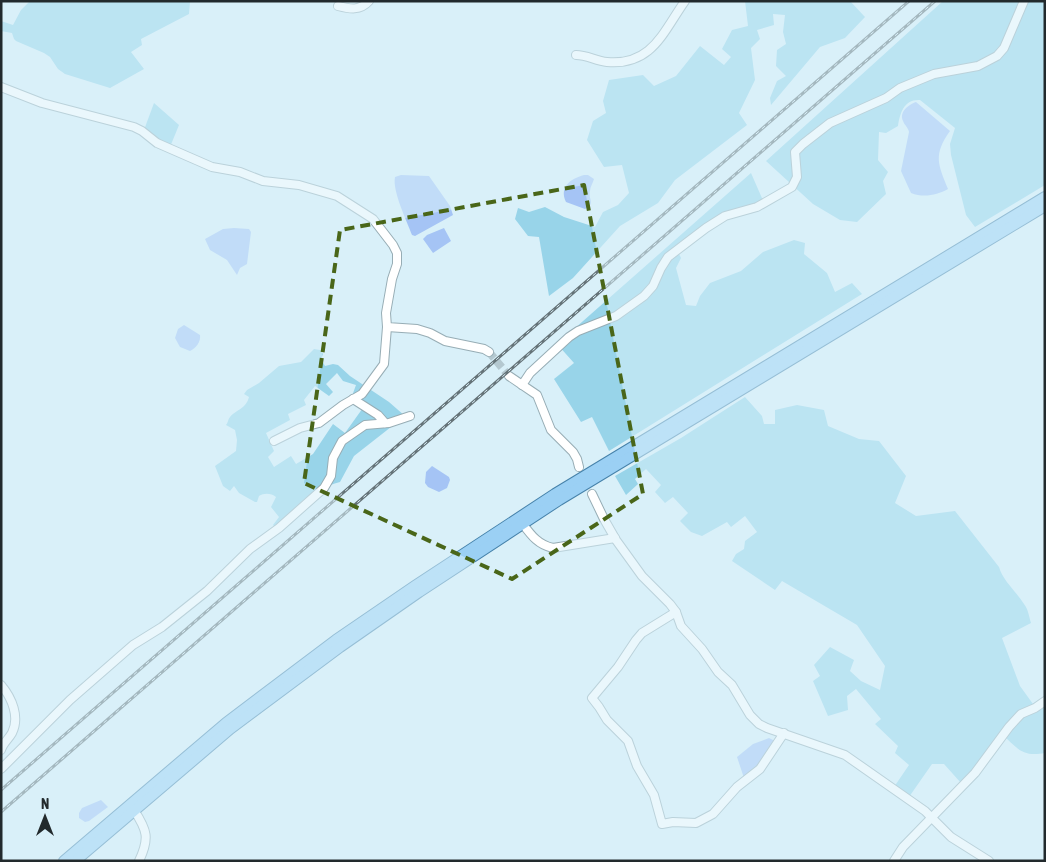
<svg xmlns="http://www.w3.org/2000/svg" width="1046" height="862" font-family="'Asap Condensed',sans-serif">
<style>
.green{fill:#98d4e9;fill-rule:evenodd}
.water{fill:#a5c4f5}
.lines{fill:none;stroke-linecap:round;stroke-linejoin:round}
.minor-tunnel{stroke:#b4c8d0;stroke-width:8;stroke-dasharray:8 4;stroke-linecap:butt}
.minor-casing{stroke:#97adb5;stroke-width:10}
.major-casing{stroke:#4682aa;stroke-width:12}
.minor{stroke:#fff;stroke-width:8}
.major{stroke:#9bd0f4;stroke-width:10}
.rail-casing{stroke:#657378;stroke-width:3}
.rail{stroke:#d9f0f9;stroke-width:1;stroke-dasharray:4;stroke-linecap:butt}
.marked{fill:none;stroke:#496619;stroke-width:4;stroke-dasharray:10 6;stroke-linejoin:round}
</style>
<rect width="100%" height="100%" fill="#d9f0f9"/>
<g class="green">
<polygon points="30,1 190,1 190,2 189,14 141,39 142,45 131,52 144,69 110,88 65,74 58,69 50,57 44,53 16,41 14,39 12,33 1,31 1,21 13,25 21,10"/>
<polygon points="745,1 850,1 865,17 845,38 820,47 771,105 770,98 777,81 786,76 776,66 777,50 786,44 783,32 785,15 773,14 774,25 757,30 760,39 751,48 755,80 739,113 747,125 675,180 658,203 620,226 573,278 549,296 539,237 528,236 515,219 518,208 529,212 545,207 564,217 595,227 603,212 618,205 629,193 622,165 604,167 587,140 593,121 606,113 603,101 609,80 643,75 654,86 676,76 700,46 724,65 731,57 722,49 732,30 748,26"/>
<path d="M 943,1 L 1045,1 L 1045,185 L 975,227 L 966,215 L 951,155 L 950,144 L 955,128 L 920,100 C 904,99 900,113 898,126 L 886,133 L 879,132 L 878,160 L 888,172 L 883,181 L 886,194 L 857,222 L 840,220 L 813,204 L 766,161 Z"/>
<polygon points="154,103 179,125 170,147 144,130"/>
<polygon points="751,173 765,205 720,221 679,254 681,258 676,268 686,305 696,306 700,296 710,283 741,271 763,252 794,240 805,243 804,254 827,273 835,292 852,283 862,294 609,451 592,417 581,422 554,379 574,363 557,344"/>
<path d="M 314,349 L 320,350 L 323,354 L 321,359 L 325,366 L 333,364 L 338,365 L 350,376 L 389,402 L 405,416 L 354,456 L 340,482 C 326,486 312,492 301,502 C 292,511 286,520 275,527 L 273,525 L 279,517 L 271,507 L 276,497 C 271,493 264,493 259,496 L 257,502 L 255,502 L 239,493 L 234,486 L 230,491 L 223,486 L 215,466 L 236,451 L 237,440 L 235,430 L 226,425 C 228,423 228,419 230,417 C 237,409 246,409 249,397 L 244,394 L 247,390 L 259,383 L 279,366 L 301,362 ZM 337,373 L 343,381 L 356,385 L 352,396 L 365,405 L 345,433 L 333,424 L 313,454 L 296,464 L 291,456 L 274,467 L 268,457 L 274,451 L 266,433 L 290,420 L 288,414 L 306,405 L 304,400 L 315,386 L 329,396 L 333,392 L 326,384 Z"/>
<path d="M 745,397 L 762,416 L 764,424 L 775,424 L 775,410 L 797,405 L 824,410 L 828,426 L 859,439 L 879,441 L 906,476 L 895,503 L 916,516 L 955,511 L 999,567 C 1003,581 1016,591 1024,604 C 1028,609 1029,616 1031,623 L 1002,638 L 1020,686 L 1033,704 L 1045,707 L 1045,753 C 1022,757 1018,749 1002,734 L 973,772 L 961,783 L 944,764 L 932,764 L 909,797 L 894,787 L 909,765 L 895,753 L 898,746 L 875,724 L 881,719 L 856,689 L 847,696 L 848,710 L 828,716 L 813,681 L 820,676 L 814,665 L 830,647 L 854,660 L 850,671 L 861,681 L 880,690 L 885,666 L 857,625 L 782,581 L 775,590 L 732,561 L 736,554 L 744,549 L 745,541 L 757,532 L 745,516 L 731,527 L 727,522 L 702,536 L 691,532 L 680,521 L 688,513 L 673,497 L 665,503 L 655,492 L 661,485 L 646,469 L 635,479 L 638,484 L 626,495 L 615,476 L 681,438 Z"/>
</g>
<g class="water">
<path d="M 916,102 L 950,131 C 933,155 938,164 948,189 C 937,195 924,198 911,193 L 901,171 L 909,132 C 908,127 905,126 903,121 C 899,112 908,105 916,102 Z"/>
<path d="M 401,175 L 429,176 L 450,206 L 453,215 L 415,236 L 412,235 C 407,221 392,191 395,177 Z"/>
<path d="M 584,175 L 588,175 L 594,179 C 593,183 590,187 590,191 C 588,200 596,203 585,209 L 566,202 C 559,187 570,179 584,175 Z"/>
<polygon points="234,228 249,229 251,232 247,264 240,268 237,275 227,260 210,250 205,239 223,229"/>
<polygon points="444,228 451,241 433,253 423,239 427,235"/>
<path d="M 184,325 L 200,335 C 201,342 196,348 190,351 L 180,347 L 175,338 L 178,329 Z"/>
<polygon points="432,466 449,477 450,480 447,488 439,492 428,487 425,483 426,472"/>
<polygon points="769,738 775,741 762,763 744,778 737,757 753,744"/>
<polygon points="101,800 108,807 89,821 85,822 79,818 79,813 82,808"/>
</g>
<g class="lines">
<polyline class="minor-tunnel" points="489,352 509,376"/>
<g class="minor-casing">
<g id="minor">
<path d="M 338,6 C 350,9 360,11 369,1"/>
<path d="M 576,55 C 587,55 596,61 607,62 C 652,66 663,32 685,1"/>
<polyline points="1,87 42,103 134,127 142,131 157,143 212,167 240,172 263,181 299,185 337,196 373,219 393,245 397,253 397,264 392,279 386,313 387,327 417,329 430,333 445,341 484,349 489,352"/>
<polyline points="509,376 537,395 551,430 573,452 577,459 579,467"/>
<polyline points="522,385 530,373 569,337 578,331 616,316 644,296 653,286 661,268 668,257 706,228 725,216 757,207 792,187 797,177 795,152 803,144 830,123 886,98 900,88 934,74 978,66 997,56 1004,48 1024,1"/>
<polyline points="353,399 378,415 385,423"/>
<polyline points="274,441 300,428 319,423 343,405 362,394 384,364 387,327"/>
<polyline points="592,494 604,519 616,540 642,576 670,604 676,612 681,626 702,649 718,672 732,685 750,715 759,724 767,728 845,755 925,811 951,837 989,861"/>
<path d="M 522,523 C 531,535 538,545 553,548 L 615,538"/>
<polyline points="676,612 642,633 636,640 618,667 592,698 599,707 607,720 628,741 637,766 654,795 662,824 673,822 696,823 713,814 737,787 760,769 784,733"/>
<path d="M 1,685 C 12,698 20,717 12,733 C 8,740 3,743 1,750"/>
<polyline points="1,769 70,700 133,645 162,627 207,591 250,549 279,528 324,488 331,476 333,458 342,441 365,425 389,423 410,416"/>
<path d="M 134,810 C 147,830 150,838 139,861"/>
<polyline points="894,861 903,847 975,773 1009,727 1021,714 1035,708 1045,701"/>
</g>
</g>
<g class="major-casing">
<g id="major">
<polyline points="64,861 226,723 336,640 415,586 555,494 1045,197"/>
<polyline points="75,861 230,729 340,647 419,592 559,500 1045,206"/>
</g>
</g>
<use href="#minor" class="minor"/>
<use href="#major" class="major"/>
<g class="rail-casing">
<g id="rail">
<polyline points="1,790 909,1"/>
<polyline points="1,812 935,1"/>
</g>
</g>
<use href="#rail" class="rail"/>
</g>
<path d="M0 0H1046V862H0ZM 584,185 L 643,494 L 512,579 L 304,483 L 340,230 Z" fill="#d9f0f9" fill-opacity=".55" fill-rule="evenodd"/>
<path class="marked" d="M 584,185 L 643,494 L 512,579 L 304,483 L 340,230 Z"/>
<rect width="1046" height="862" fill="none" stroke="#222a2d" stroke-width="5"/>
<g transform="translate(45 817)" stroke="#d9f0f9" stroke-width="4" paint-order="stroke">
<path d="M0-4L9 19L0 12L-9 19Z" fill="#222a2d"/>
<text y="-8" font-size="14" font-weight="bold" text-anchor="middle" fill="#222a2d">N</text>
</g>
</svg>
